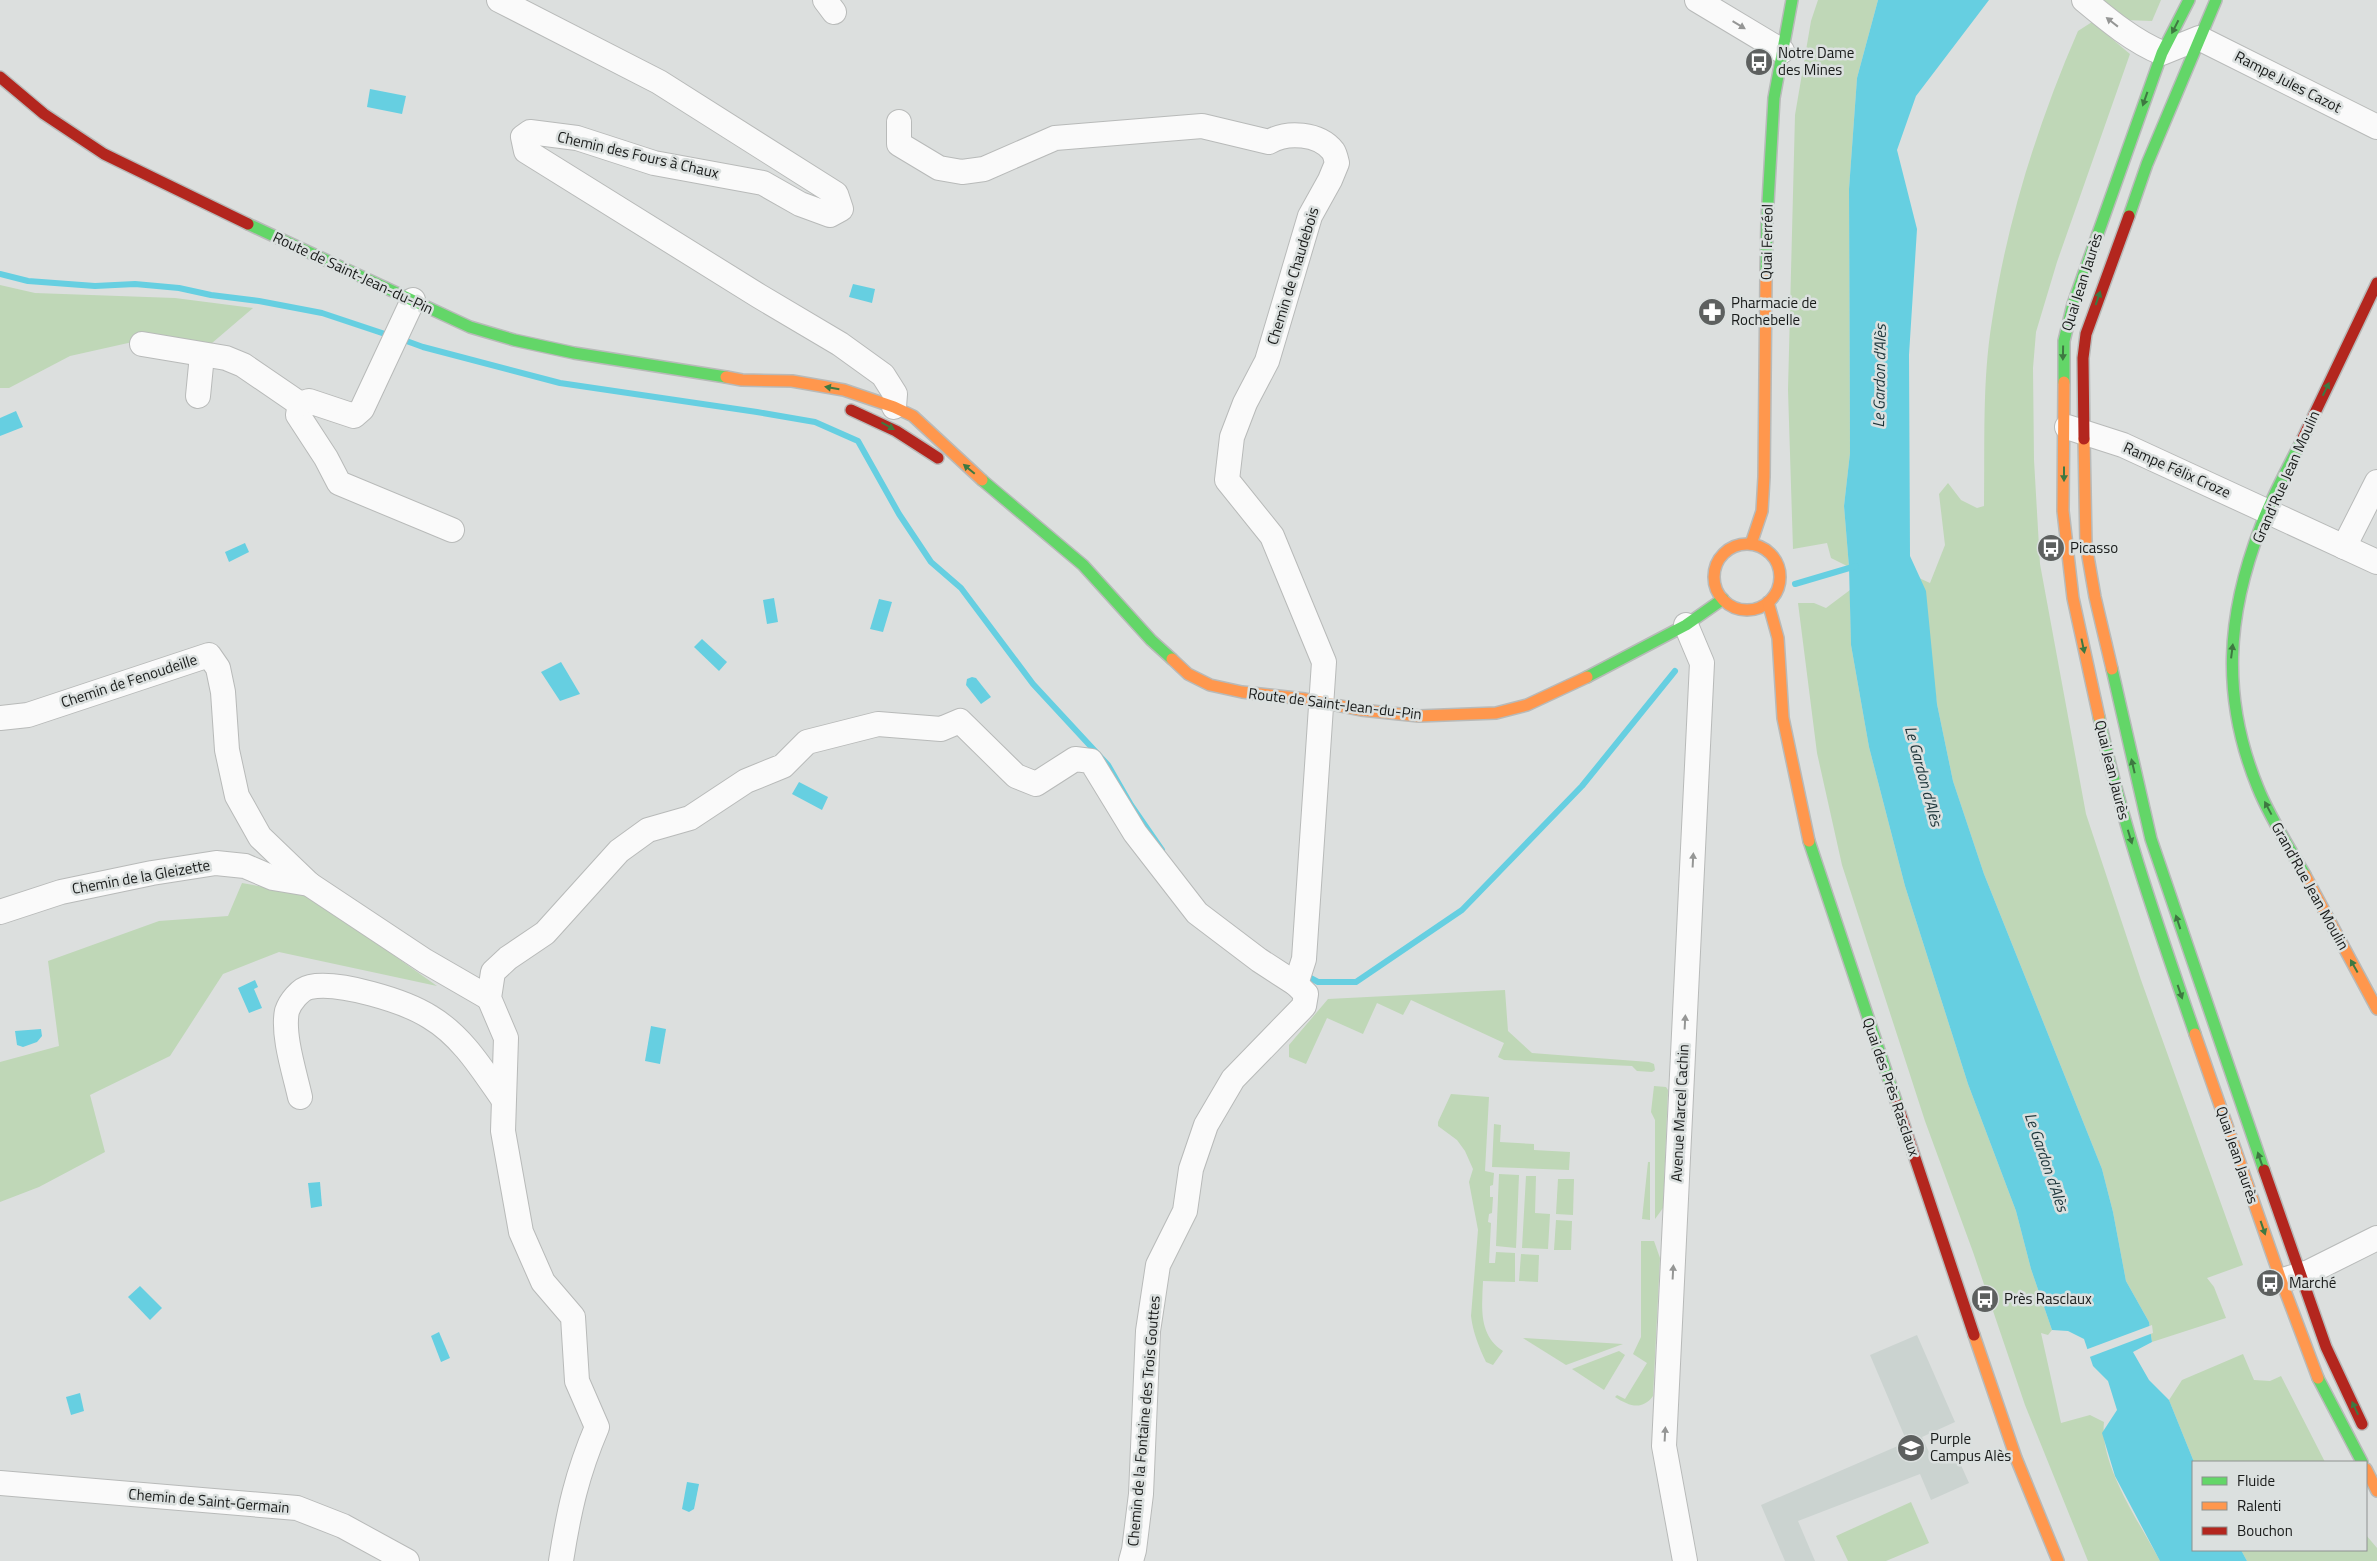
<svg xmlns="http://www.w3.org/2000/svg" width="2377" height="1561" font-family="'Titillium Web',sans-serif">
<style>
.built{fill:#cbd3d0}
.green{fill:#bfd7b7}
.water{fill:#66cfe1}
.pier{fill:#dcdfde}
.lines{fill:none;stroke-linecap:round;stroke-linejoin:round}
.stream{stroke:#66cfe1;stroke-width:6}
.street-casing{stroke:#b8bab9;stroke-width:26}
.fast-casing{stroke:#b8bab9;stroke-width:14}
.slow-casing{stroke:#b8bab9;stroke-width:14}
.jam-casing{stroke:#b8bab9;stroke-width:14}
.street{stroke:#fafafa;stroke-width:24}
.fast{stroke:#63d668;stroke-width:11}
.slow{stroke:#ff974d;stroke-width:11}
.jam{stroke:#b3261e;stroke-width:11}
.oneway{fill:#959695}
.oneway2{fill:#3e7841}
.labels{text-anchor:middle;stroke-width:5;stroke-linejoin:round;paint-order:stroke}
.poi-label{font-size:15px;fill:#191b1a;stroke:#dbe0df;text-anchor:start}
.street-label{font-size:15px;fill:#191b1a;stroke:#dbe0df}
.water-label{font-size:16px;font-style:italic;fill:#1d353a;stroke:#dbe0df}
</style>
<rect width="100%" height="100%" fill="#dcdfde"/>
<polygon class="built" points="1917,1335 1955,1422 1922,1437 1934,1463 1956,1454 1969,1483 1931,1500 1920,1474 1798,1521 1815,1561 1785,1561 1761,1505 1907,1442 1870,1355"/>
<g class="green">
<polygon points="1818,0 1878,0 1857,78 1849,189 1850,453 1844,506 1849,567 1831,558 1827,543 1793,549 1788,390 1795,115 1811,21"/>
<polygon points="2103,0 2161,0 2152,21 2124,20 2102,2"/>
<path d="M 2092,22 L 2130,54 L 2057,262 L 2036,332 L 2033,368 L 2034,460 L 2040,564 L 2086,814 L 2141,980 L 2243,1265 L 2207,1278 L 2214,1287 L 2226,1318 L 2152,1342 L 2149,1322 L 2126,1281 L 2113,1212 L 2102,1169 L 1984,874 L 1953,781 L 1937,704 L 1919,578 L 1930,583 L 1945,545 L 1939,494 L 1948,483 L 1961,500 L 1977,508 L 1984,506 C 1985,445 1982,381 1992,321 C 2007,221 2038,123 2078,31 Z"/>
<polygon points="0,285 35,293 175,298 253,308 205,349 146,339 70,356 9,388 0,388"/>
<path d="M 1850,590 L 1851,645 L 1869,747 L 1905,886 L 1968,1084 L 2016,1211 L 2031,1269 L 2052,1330 L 2048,1335 L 2041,1333 L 2061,1423 L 2090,1415 L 2104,1422 C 2099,1465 2140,1523 2160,1561 L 2088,1561 L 2025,1405 L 1973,1252 L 1925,1121 L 1842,865 L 1817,753 L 1798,603 L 1814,603 L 1826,608 Z"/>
<polygon points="242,883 309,895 437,986 279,952 223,974 170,1056 90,1095 105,1152 39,1187 0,1202 0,1062 59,1046 48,961 159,921 228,916"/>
<polygon points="1505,990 1508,1031 1532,1053 1649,1062 1654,1064 1655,1070 1652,1072 1637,1071 1632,1066 1504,1060 1498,1057 1504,1043 1411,1000 1403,1015 1377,1003 1363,1034 1327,1018 1306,1064 1289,1057 1289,1045 1328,999"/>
<polygon points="1654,1086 1666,1087 1668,1090 1663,1208 1655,1219 1655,1120 1651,1112"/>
<path d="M 1451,1094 L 1489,1097 L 1485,1171 L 1494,1173 L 1493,1185 L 1490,1186 L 1490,1197 L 1493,1197 L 1492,1213 L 1489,1214 L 1488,1222 L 1491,1223 L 1489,1263 L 1495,1263 L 1496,1252 L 1515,1253 L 1515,1282 L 1483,1281 C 1482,1307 1478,1335 1503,1351 L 1493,1365 L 1486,1362 C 1479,1347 1473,1333 1471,1316 L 1478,1230 L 1469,1182 L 1473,1169 L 1465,1151 L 1457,1140 L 1438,1126 L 1438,1122 Z"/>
<polygon points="1494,1124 1501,1125 1500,1142 1534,1144 1534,1150 1570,1152 1569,1170 1492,1167"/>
<polygon points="1648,1162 1650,1162 1650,1220 1642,1219"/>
<polygon points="1499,1174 1519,1175 1516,1248 1496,1246"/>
<polygon points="1526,1176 1536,1176 1535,1213 1550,1214 1548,1249 1522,1248"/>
<polygon points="1558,1179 1574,1179 1573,1215 1556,1214"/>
<polygon points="1556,1220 1572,1221 1571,1250 1554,1250"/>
<path d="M 1641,1241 L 1654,1241 L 1660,1258 L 1653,1396 C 1642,1411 1629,1406 1615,1397 L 1617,1395 L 1625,1399 L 1647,1363 L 1633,1354 L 1641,1337 Z"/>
<polygon points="1521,1254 1539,1255 1538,1282 1519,1281"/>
<polygon points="1523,1338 1623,1344 1566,1365"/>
<polygon points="1619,1351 1625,1355 1604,1390 1572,1369"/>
<polygon points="2243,1354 2254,1380 2270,1381 2281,1376 2325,1462 2194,1462 2169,1400 2182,1380"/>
<polygon points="1911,1502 1929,1543 1886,1561 1848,1561 1836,1536"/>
<polygon points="2366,1535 2377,1548 2377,1561 2247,1561 2241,1550 2366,1550"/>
</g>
<g class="water">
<polygon points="1878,0 1989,0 1916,96 1897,150 1917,229 1909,355 1910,556 1926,591 1937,704 1953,781 1984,874 2102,1169 2113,1212 2126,1281 2149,1322 2152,1342 2133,1352 2149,1380 2169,1400 2194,1462 2193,1550 2241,1550 2247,1561 2160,1561 2115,1476 2102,1433 2117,1410 2108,1381 2093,1366 2084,1339 2068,1331 2052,1330 2031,1269 2016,1211 1968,1084 1905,886 1869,747 1851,645 1849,567 1844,506 1850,453 1849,189 1857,78"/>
<polygon points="370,89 406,96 402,114 367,107"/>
<polygon points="853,284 875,289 872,303 849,297"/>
<polygon points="16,411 23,427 0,436 0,418"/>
<polygon points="245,543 249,552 229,562 225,552"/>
<polygon points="774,598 778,622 767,624 763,600"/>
<polygon points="879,599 892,602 883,632 870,629"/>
<polygon points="702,639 727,662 719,671 694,647"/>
<polygon points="561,662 580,694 560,701 541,672"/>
<polygon points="972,677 976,678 991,697 981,704 966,685 967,679"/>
<polygon points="799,782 828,797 822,810 792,794"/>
<polygon points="255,980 258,987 254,989 262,1008 249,1013 238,988"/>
<polygon points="651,1026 666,1029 660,1064 645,1061"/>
<polygon points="41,1029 42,1036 37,1042 23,1047 17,1045 15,1031"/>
<polygon points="320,1182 322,1206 311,1208 308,1183"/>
<polygon points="140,1286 162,1308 150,1320 128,1297"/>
<polygon points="439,1332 450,1358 441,1362 431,1336"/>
<polygon points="80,1393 84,1411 71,1415 66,1397"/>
<polygon points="687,1482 699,1484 694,1509 689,1512 682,1509"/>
</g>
<polygon class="pier" points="2152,1325 2153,1333 2087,1358 2085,1350"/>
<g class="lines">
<g class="stream">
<polyline points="0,274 28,281 95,286 135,284 179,288 211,295 259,301 322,313 391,336"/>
<polyline points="401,339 423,347 560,383 757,412 815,422 858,441 899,514 931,562 961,588 1033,684 1108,765 1131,805 1162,850"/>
<polyline points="1795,584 1856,566"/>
<polyline points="1303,974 1318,982 1356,982 1462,910 1582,786 1675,671"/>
</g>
<g class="street-casing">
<g id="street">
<polyline points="499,0 659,82 836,194 841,209 830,215 800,204 763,183 654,163 577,138 530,132 523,137 526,151 759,296 840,344 883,375 895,394 894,407"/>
<polyline points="825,0 834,12"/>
<polyline points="1697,0 1782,51"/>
<path d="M 2084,0 C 2108,20 2133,41 2162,53 L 2199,38 L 2377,127"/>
<path d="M 899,122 L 899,144 L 939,168 L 962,172 L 984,169 L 1055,138 L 1202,126 L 1269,142 C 1287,131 1319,133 1333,151 C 1335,154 1336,159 1337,163 L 1330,180 L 1310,216 L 1267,361 L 1245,403 L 1232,437 L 1227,480 L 1272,536 L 1324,662 L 1304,959 L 1296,984"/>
<polyline points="413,300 362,409 354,416 309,401 300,404 298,415 326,458 339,483 452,530"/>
<polyline points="142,344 226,358 243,365 300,404"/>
<polyline points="198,396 202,355"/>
<polyline points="2067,427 2123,445 2377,562"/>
<polyline points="2344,547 2377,482"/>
<polyline points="0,718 28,715 209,655 218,668 223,692 227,750 237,796 260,837 309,884"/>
<polyline points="0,912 61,892 152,873 216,863 245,866 273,878 309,884 425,961 489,998"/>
<path d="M 300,1097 C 295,1074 282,1035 287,1011 C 290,1002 300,989 310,987 C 339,981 405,1001 430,1017 C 462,1036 482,1069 503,1099"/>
<polyline points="2283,1280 2309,1272 2377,1238"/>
<polyline points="0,1483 297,1508 343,1526 407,1561"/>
<path d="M 561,1561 C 569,1510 577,1474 597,1427 L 577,1381 L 573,1317 L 543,1282 L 521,1232 L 503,1131 L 506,1038 L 489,998 L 493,972 L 508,958 L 545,933 L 619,851 L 648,830 L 690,818 L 746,781 L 783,766 L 807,742 L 878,724 L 941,729 L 960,721 L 1016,776 L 1036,784 L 1075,759 L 1091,761 L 1135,833 L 1197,913 L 1259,960 L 1296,984 L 1306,994 L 1304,1006 L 1233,1079 L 1206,1125 L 1191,1169 L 1185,1211 L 1158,1265 L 1148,1331 L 1141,1494 L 1134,1550 L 1131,1561"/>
<polyline points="1685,1561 1664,1446 1702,663 1686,625"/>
</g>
</g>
<g class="fast-casing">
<g id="fast">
<polyline points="2129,216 2147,164 2216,0"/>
<polyline points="248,224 470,327 514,340 574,353 726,377"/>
<polyline points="1766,276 1767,220 1774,98 1792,0"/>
<polyline points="2064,382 2064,341 2073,304 2162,53 2189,0"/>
<path d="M 2302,440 C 2288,468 2272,496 2261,526 C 2226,616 2221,698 2258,788 C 2270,818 2289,847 2305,875"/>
<polyline points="982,480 1083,565 1151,640 1172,659"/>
<polyline points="2112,669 2151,839 2264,1170"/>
<polyline points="1587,677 1686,625 1723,599"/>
<path d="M 2099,717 C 2122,825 2159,929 2195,1034"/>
<polyline points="1809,841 1897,1104"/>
<polyline points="2318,1378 2362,1462"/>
</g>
</g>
<g class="slow-casing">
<g id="slow">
<polyline points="726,377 742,380 792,381 844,390 894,407 913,416 982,480"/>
<polyline points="2064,382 2063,511 2073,598 2099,717"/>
<polyline points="2084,439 2086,545 2095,597 2112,669"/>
<polyline points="1751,544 1762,511 1764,477 1766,276"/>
<circle cx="1747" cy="577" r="33"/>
<polyline points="1768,602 1778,638 1783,718 1809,841"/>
<polyline points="1172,659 1188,674 1210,685 1242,692 1305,699 1361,710 1419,716 1496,713 1527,705 1587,677"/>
<polyline points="2305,875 2377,1009"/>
<polyline points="2195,1034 2281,1280 2318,1378"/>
<polyline points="1974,1335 2016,1458 2058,1561"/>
<polyline points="2366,1469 2377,1491"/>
</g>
</g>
<g class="jam-casing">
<g id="jam">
<polyline points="0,77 44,114 104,154 248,224"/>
<polyline points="851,410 896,431 938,458"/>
<polyline points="2084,439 2083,358 2086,334 2129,216"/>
<polyline points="2302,440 2377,283"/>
<polyline points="1897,1104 1974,1335"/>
<polyline points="2264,1170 2326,1347 2362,1424"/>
</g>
</g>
<use href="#street" class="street"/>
<use href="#fast" class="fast"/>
<use href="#slow" class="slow"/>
<use href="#jam" class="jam"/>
</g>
<defs><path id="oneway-solid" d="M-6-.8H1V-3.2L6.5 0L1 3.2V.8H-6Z" transform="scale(1.25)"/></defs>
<g class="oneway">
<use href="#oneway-solid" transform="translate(2112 22) rotate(-142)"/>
<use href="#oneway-solid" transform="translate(1739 25) rotate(31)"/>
<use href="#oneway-solid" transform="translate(1693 860) rotate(-87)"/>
<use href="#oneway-solid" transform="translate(1685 1022) rotate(-87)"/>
<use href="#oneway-solid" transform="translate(1673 1272) rotate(-87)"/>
<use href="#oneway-solid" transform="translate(1665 1434) rotate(-87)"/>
</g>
<g class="oneway2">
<use href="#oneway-solid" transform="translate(2175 27) rotate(117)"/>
<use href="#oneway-solid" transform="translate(2145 99) rotate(109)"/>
<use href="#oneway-solid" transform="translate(2098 298) rotate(-71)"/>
<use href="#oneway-solid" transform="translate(2063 353) rotate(91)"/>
<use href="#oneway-solid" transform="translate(832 388) rotate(-170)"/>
<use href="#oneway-solid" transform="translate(2326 389) rotate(-64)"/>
<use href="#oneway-solid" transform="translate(888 426) rotate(29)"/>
<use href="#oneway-solid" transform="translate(969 469) rotate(-140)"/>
<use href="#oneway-solid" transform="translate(2064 474) rotate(90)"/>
<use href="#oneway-solid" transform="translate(2083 646) rotate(78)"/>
<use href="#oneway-solid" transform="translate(2232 651) rotate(-83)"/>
<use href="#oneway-solid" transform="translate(2133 766) rotate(-103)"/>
<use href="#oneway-solid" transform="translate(2268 808) rotate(-118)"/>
<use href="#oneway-solid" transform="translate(2130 837) rotate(73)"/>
<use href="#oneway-solid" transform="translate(2178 922) rotate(-108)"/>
<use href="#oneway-solid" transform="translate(2354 966) rotate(-119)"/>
<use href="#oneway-solid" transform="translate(2180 992) rotate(71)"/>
<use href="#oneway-solid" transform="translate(2260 1159) rotate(-109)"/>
<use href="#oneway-solid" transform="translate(2263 1228) rotate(71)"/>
<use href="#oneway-solid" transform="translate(2355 1408) rotate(-115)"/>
</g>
<defs>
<g id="bus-disc" transform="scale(1.4375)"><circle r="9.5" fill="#5d605f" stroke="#dbe0df"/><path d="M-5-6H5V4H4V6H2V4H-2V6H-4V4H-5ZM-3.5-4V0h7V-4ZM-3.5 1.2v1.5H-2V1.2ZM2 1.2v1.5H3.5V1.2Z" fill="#fff"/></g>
<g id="pharmacy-disc" transform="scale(1.4375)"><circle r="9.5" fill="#5d605f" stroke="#dbe0df"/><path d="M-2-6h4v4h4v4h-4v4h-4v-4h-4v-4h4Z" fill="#fff"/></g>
<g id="university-disc" transform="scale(1.4375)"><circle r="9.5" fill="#5d605f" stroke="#dbe0df"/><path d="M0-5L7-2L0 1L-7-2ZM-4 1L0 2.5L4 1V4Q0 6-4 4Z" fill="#fff"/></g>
</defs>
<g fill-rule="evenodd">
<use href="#bus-disc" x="1759" y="62"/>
<use href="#pharmacy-disc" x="1712" y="312"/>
<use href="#bus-disc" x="2051" y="548"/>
<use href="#bus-disc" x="2270" y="1283"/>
<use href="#bus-disc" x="1985" y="1299"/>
<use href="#university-disc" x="1911" y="1448"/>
</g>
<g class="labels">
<g class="poi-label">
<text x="1778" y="58">Notre Dame<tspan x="1778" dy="17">des Mines</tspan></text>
<text x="1731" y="308">Pharmacie de<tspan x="1731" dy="17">Rochebelle</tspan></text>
<text x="2070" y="553">Picasso</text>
<text x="2289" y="1288">Marché</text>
<text x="2004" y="1304">Près Rasclaux</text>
<text x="1930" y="1444">Purple<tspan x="1930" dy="17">Campus Alès</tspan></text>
</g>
<g class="street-label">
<text transform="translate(2288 82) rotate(27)" y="5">Rampe Jules Cazot</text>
<text transform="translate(638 155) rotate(13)" y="5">Chemin des Fours à Chaux</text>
<text transform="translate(1767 242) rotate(-89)" y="5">Quai Ferréol</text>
<text transform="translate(353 273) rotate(25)" y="5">Route de Saint-Jean-du-Pin</text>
<text transform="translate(1293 276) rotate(-73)" y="5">Chemin de Chaudebois</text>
<text transform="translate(2082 282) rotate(-72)" y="5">Quai Jean Jaurès</text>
<text transform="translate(2177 470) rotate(24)" y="5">Rampe Félix Croze</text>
<text transform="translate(2286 477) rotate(-66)" y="5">Grand'Rue Jean Moulin</text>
<text transform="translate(129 681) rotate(-18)" y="5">Chemin de Fenoudeille</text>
<text transform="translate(1335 704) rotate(7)" y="5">Route de Saint-Jean-du-Pin</text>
<text transform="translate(2112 770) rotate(76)" y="5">Quai Jean Jaurès</text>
<text transform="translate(141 877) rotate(-10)" y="5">Chemin de la Gleizette</text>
<text transform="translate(2310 886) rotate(61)" y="5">Grand'Rue Jean Moulin</text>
<text transform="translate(1891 1087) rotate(71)" y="5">Quai des Près Rasclaux</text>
<text transform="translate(1680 1113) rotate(-87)" y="5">Avenue Marcel Cachin</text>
<text transform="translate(2237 1155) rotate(71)" y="5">Quai Jean Jaurès</text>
<text transform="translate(1144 1421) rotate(-85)" y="5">Chemin de la Fontaine des Trois Gouttes</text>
<text transform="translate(209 1501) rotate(5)" y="5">Chemin de Saint-Germain</text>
</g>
<g class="water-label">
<text transform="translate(1879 376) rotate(-89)" y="6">Le Gardon d'Alès</text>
<text transform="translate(1924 776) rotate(75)" y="6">Le Gardon d'Alès</text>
<text transform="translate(2047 1162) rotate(71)" y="6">Le Gardon d'Alès</text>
</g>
</g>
<rect x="2192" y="1461" width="175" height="90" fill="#dbe0df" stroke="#8d9190"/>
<rect x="2202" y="1477" width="25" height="8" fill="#63d668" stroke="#8d9190"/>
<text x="2237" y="1486" font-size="15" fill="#191b1a">Fluide</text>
<rect x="2202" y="1502" width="25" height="8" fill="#ff974d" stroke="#8d9190"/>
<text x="2237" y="1511" font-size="15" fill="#191b1a">Ralenti</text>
<rect x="2202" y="1527" width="25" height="8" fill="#b3261e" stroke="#8d9190"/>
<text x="2237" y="1536" font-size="15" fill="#191b1a">Bouchon</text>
</svg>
